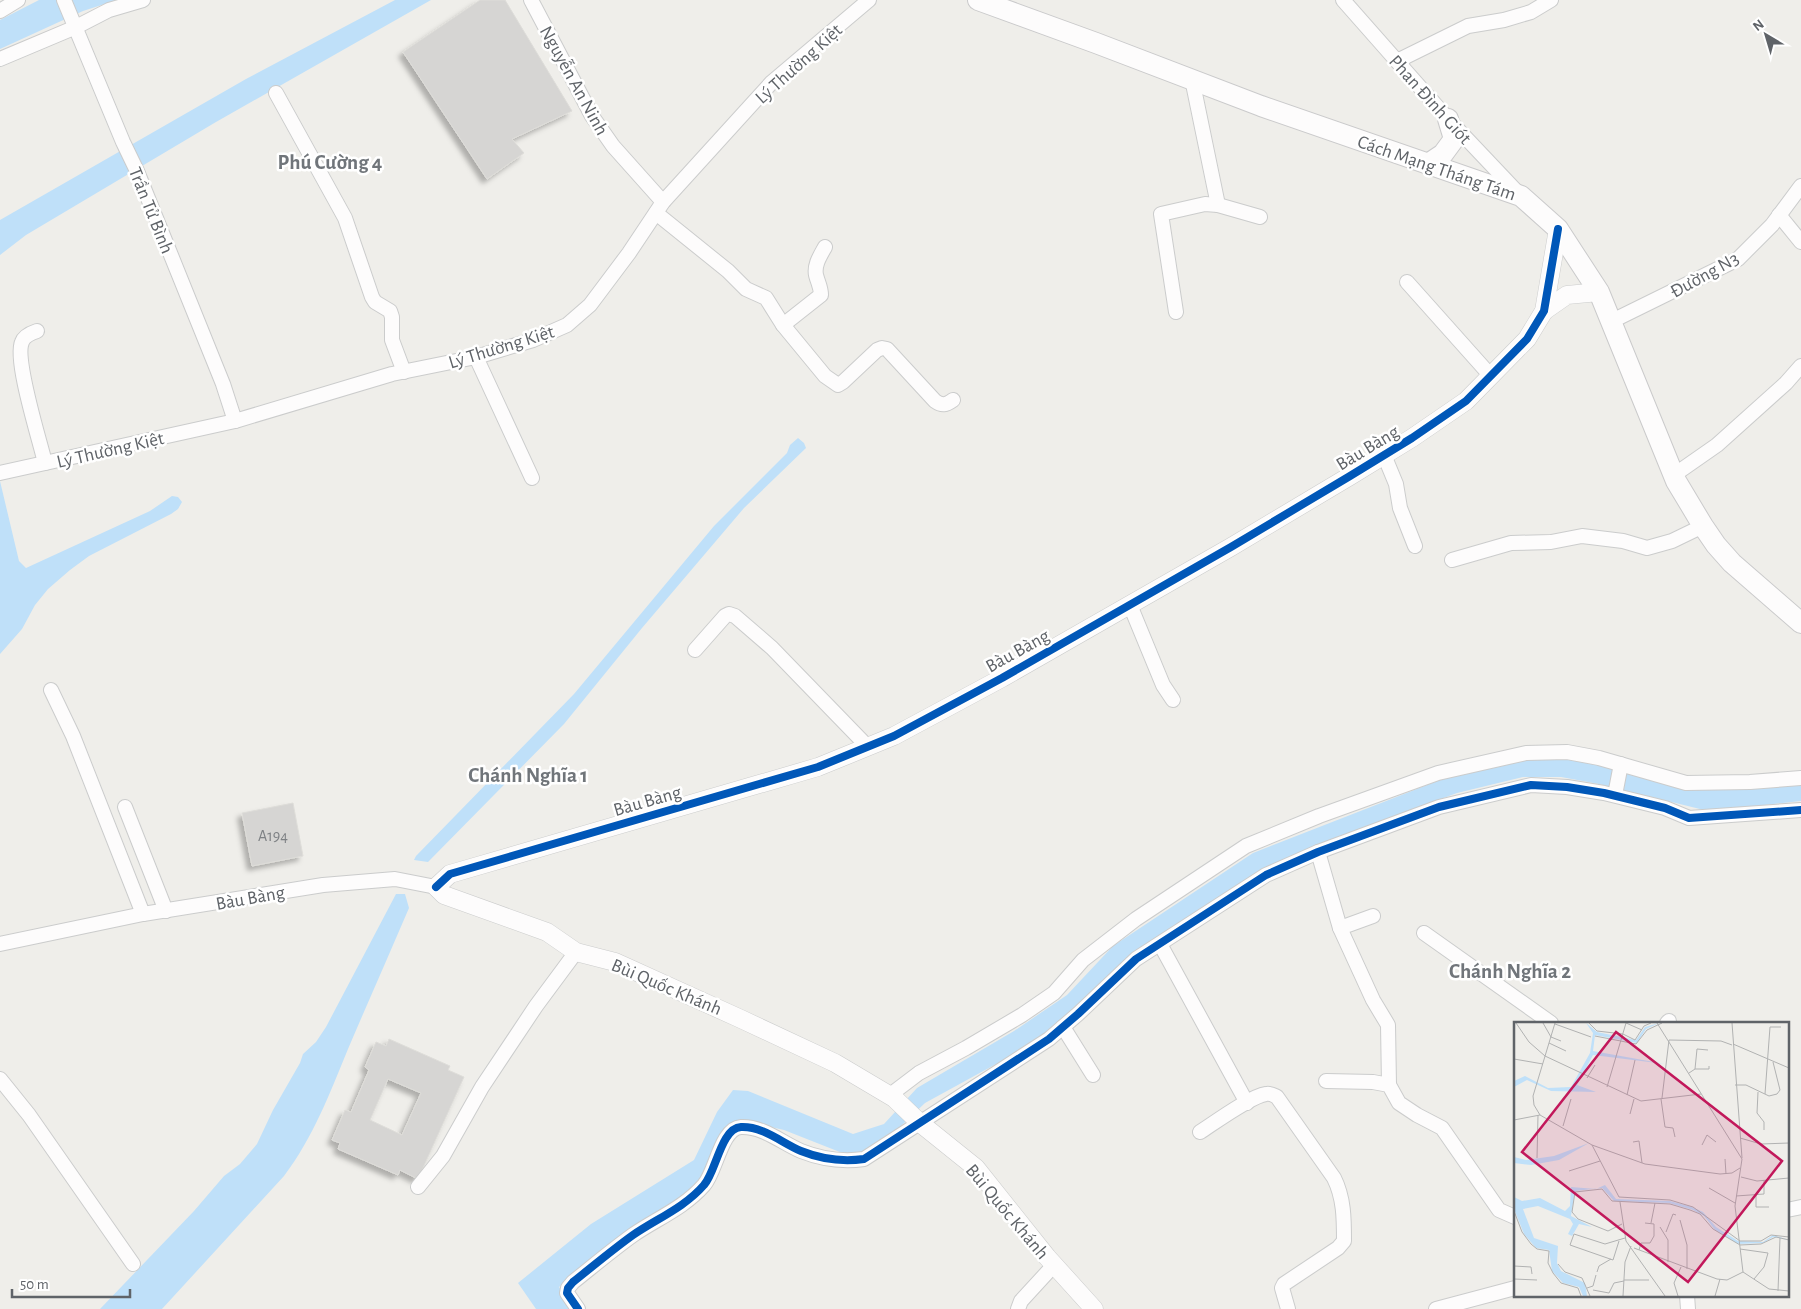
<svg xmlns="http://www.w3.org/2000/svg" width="1801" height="1309" font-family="'Alegreya Sans',sans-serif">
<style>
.water{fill:#bfe0f9}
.building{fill:#d6d5d3;stroke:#deddd9;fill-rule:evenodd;filter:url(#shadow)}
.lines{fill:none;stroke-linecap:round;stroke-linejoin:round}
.minor-casing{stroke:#cbcccc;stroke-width:16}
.tertiary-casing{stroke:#cbcccc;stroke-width:19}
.secondary-casing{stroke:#cacacb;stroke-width:22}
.minor{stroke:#fdfcfc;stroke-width:14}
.tertiary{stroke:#fdfcfc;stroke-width:18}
.secondary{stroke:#fdfcfc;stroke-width:20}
.cycleway-casing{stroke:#fff;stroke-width:11}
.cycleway{stroke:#0057b8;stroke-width:8}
.labels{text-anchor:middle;stroke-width:5;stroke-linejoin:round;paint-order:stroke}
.number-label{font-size:16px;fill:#7e8184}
.street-label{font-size:19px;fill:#5f6368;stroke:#fff}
.quarter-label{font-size:21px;font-weight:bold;fill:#70757a;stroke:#fff}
.inset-road{fill:none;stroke:#b1b2b2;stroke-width:1}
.view{fill:#c2185b;fill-opacity:0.15;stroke:#c2185b;stroke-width:2.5}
.inset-edge{fill:none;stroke:#5f6368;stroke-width:2.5}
</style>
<defs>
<filter id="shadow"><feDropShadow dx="-4.5" dy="4.5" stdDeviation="2.5" flood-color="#0004"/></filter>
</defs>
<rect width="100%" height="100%" fill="#efeeea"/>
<g class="water">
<polygon points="39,0 117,0 83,11 0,49 0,20"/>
<polygon points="395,0 431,0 216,122 26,235 0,255 0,220 246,79"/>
<polygon points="798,438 804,443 806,448 744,508 642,628 564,724 428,862 414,860 416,856 574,694 714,526 787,453 790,445"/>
<polygon points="0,481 19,561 26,568 150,511 172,496 178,497 182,502 178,509 171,514 89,556 70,570 48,589 35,605 22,629 0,654"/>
<polygon points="1536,755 1605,762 1704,789 1801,780 1801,801 1708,811 1599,784 1561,777 1523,777 1457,793 1326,842 1255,874 1051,1034 925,1103 880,1146 855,1158 784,1130 762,1125 734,1125 706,1171 686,1194 615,1243 559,1287 573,1309 536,1309 518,1283 591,1224 694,1160 717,1112 733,1090 748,1091 853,1134 884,1124 917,1088 1014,1031 1067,995 1113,946 1253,853 1440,780"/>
<path d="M 396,894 L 405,894 L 409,908 C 389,955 368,1002 348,1049 C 330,1093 313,1138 284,1176 L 162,1309 L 100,1309 L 194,1211 L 224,1176 L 240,1164 L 257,1144 L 273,1110 L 300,1063 L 303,1054 L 316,1042 L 326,1027 Z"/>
</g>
<g class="building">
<polygon points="480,0 505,0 572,111 512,139 524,153 487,179 403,52"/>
<polygon points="293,803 303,856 252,866 242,813"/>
<path d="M 389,1039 L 450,1066 L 448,1070 L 464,1077 L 418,1179 L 400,1170 L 398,1175 L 338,1149 L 340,1143 L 332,1140 L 345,1110 L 351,1112 L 369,1070 L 365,1067 L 376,1042 L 386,1046 ZM 388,1079 L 421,1093 L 402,1135 L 370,1120 Z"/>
</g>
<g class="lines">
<g class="minor-casing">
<g id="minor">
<polyline points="64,0 123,142 137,171 223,384 235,421"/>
<polyline points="531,0 592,116 613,146 663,202"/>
<polyline points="1343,0 1448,119 1519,194"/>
<polyline points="0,11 18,0"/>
<polyline points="0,59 76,27 109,10 143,0"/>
<polyline points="1397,61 1468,26 1504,20 1531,12 1551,0"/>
<polyline points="1192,79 1218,205"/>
<polyline points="276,93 345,218 372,297 375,302 390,311 392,317 392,340 404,372"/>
<path d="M 656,213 L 728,271 L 746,289 L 766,298 L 783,325 L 825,376 L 838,385 L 843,382 L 877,350 L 882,348 L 887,349 L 935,401 C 942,406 946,405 953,400"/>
<polyline points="1779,215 1801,242"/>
<polyline points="1407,282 1490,375"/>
<polyline points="1176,312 1161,214 1205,204 1218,205 1260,217"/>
<polyline points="1612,321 1738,259 1772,225 1801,186"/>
<path d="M 783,325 L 821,295 C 821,287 818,283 816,275 C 814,265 820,256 825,247"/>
<path d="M 37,331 C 31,333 24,336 22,342 C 14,360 40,441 45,463"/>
<polyline points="476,357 532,478"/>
<polyline points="1384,455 1396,484 1400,508 1415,546"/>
<polyline points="0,473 235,421 392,374 476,357 533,340 567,325 590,305 629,253 663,202 772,82 869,0"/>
<polyline points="1674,475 1717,445 1786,383 1801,366"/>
<polyline points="1452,560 1511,543 1551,542 1582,536 1623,541 1647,548 1672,541 1703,526"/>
<polyline points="1130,605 1163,685 1173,700"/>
<polyline points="695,650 725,616 729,614 735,616 772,648 868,747"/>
<polyline points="51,690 73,736 143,914"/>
<polyline points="1615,795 1621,764"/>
<polyline points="125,807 166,911"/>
<polyline points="1318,852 1340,928"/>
<polyline points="1373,916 1340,928 1373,1000 1388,1025 1389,1085"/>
<polyline points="1424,933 1551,1023"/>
<polyline points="0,944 143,914 323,885 395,879 436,887"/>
<polyline points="1160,944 1247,1103"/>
<polyline points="1667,1023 1669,1021"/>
<polyline points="1063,1027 1093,1075"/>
<polyline points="0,1079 29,1115 133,1264"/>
<polyline points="1326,1081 1373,1082 1389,1085 1399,1103 1417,1115 1442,1128 1499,1210 1515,1217"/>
<polyline points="890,1095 919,1073 966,1048 1022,1015 1054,993 1083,960 1136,919 1246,846 1319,816 1438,773 1526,753 1567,752 1599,758 1686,783 1750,782 1801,778"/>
<path d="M 1200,1132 C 1214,1123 1251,1096 1266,1094 C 1271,1093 1273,1095 1277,1097 L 1334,1178 C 1344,1198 1344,1219 1344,1241 L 1338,1248 L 1284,1284 L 1282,1288 L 1288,1309"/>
<polyline points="418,1187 443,1156 482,1087 536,1006 576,952"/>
<polyline points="1787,1210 1801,1207"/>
<polyline points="1687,1295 1688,1309"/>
<path d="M 578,1309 L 567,1293 L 568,1288 L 573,1282 C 592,1267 612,1250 633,1235 C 656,1219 684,1208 704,1185 C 716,1172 721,1128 741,1127 C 763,1126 782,1143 801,1151 C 821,1159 842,1162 864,1159 L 1049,1039 L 1078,1014 L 1136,959 L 1266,875 L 1318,852 L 1439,807 L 1531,785 L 1567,787 L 1604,793 L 1665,808 L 1689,818 L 1801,810"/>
<polyline points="1018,1309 1021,1301 1054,1265"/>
<polyline points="1436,1309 1515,1288"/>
</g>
</g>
<g class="tertiary-casing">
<g id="tertiary">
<polyline points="1544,311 1567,295 1599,292"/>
<polyline points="1094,1309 1047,1257 976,1168 920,1123 894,1098 835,1063 741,1019 615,962 576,952 547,932 444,895 436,887 450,874 818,767 894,736 1002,678 1231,547 1350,476 1412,438 1466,401 1527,339 1544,311 1558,229"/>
</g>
</g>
<g class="secondary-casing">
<g id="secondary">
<polyline points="978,0 1096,43 1261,106 1521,196 1558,229 1599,292 1676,481 1703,526 1716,545 1732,563 1801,623"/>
<polyline points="1428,164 1443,154 1454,139 1448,119"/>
</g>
</g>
<use href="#minor" class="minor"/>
<use href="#tertiary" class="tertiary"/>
<use href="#secondary" class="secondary"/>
<g class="cycleway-casing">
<g id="cycleway">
<polyline points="436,887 450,874 818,767 894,736 1002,678 1231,547 1350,476 1412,438 1466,401 1527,339 1544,311 1558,229"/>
<path d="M 578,1309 L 567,1293 L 568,1288 L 573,1282 C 592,1267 612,1250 633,1235 C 656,1219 684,1208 704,1185 C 716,1172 721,1128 741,1127 C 763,1126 782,1143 801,1151 C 821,1159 842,1162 864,1159 L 1049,1039 L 1078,1014 L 1136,959 L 1266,875 L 1318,852 L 1439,807 L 1531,785 L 1567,787 L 1604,793 L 1665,808 L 1689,818 L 1801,810"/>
</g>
</g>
<use href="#cycleway" class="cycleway"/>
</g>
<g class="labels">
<g class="number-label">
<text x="273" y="841">A194</text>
</g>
<g class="street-label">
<text transform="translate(798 63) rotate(-42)" y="7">Lý Thường Kiệt</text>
<text transform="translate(575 80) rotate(61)" y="7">Nguyễn An Ninh</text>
<text transform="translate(1431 99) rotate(48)" y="7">Phan Đình Giót</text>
<text transform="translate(1437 167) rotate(19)" y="7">Cách Mạng Tháng Tám</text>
<text transform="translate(152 210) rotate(68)" y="7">Trần Tử Bình</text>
<text transform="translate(1704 274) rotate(-29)" y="7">Đường N3</text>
<text transform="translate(501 346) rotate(-17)" y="7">Lý Thường Kiệt</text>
<text transform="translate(1367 447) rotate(-31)" y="7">Bàu Bàng</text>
<text transform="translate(110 449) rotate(-13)" y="7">Lý Thường Kiệt</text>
<text transform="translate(1017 650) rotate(-29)" y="7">Bàu Bàng</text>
<text transform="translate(647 800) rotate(-16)" y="7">Bàu Bàng</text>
<text transform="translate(250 897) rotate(-10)" y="7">Bàu Bàng</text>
<text transform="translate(667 986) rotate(23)" y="7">Bùi Quốc Khánh</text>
<text transform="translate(1008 1211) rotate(50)" y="7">Bùi Quốc Khánh</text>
</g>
<g class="quarter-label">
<text x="330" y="169">Phú Cường 4</text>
<text x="528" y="782">Chánh Nghĩa 1</text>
<text x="1510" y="978">Chánh Nghĩa 2</text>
</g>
</g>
<g transform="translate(1514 1022)">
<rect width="275" height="275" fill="#efeeea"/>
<path d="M 72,1 L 83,10 L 122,18 L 131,5 L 145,1 L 132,7 L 123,21 L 81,13 L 79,29 L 151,42 L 79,33 L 63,63 L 82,70 L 37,69 L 13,58 L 0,65 L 0,59 L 11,54 L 34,66 L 57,65 L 76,31 L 79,11 ZM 75,121 L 45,138 L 17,143 L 0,141 L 0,135 L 12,138 L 40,134 ZM 91,163 L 102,177 L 156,179 L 178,185 L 189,190 L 202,205 L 224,219 L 249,220 L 259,213 L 275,218 L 259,215 L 249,221 L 224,222 L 201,208 L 190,194 L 179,188 L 155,181 L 100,179 L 88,166 L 61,169 L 57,194 L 78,205 L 65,202 L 58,214 L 54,212 L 59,202 L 56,197 L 24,184 L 9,187 L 20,216 L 44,224 L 43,241 L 47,249 L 71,261 L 73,274 L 69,274 L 65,265 L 49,261 L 38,249 L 35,228 L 22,226 L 10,212 L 0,187 L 0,175 L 8,179 L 26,176 L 51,189 L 56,184 L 57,165 L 82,167 Z" fill="#bfe0f9"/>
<path class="inset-road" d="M 2,1 L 15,20 L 31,34 L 127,79 L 187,72M 29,1 L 37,15 L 47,19M 75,1 L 83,9 L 109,12 L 121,18 L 130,4 L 137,1M 143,1 L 228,137 L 221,184 L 229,250 L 255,267 L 275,269M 218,1 L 228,136M 41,2 L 77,15M 81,14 L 122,22 L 133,8 L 148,1M 35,21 L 52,29M 219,22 L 275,46M 0,37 L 29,42M 181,47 L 183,27 L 194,28M 175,51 L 181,47 L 195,47 L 195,44M 73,56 L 81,43M 221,63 L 232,63 L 255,74 L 263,72 L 266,68 L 259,40M 93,65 L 112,1 L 128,8M 244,70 L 243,91 L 250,100 L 250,108M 251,72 L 256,5 L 267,5M 113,73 L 121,38M 148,76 L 155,18 L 207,19 L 218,23M 147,77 L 151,105 L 159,106 L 161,115M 116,92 L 120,77M 26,93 L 20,83 L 19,74 L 41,1M 0,98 L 26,93 L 78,123 L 131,142 L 206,152 L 218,151 L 226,146M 0,104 L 0,125M 49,104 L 57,77M 226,116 L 247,122 L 275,121M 119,120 L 125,119 L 128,141M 78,123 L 105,175M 188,123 L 193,113 L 202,120M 23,136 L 24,93M 211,137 L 212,152M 55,149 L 86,139M 227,155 L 243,159 L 275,156M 195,166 L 221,181M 242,173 L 242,185 L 255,185M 222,174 L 250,172 L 250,158M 105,175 L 156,178 L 179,185 L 226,219 L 247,219 L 257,213 L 275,215M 106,180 L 112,219 L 151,274M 0,189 L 8,210 L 17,222 L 23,227 L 35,229 L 34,241 L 39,251 L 47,261 L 64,266 L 67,274M 166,198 L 173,223 L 173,247M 137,201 L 141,181M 108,202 L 94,209 L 64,197 L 58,190 L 61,170 L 88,167 L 98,179 L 156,182 L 176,188 L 186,192 L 199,207 L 226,223 L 247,222 L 262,215 L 275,218M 146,205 L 154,218 L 154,240M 152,210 L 159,192 L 162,193M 105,219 L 99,238 L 56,223 L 60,212 L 91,222 L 111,216M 120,226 L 203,257 L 213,258 L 229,250M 226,227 L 254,231 L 250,245 L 240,257M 125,228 L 127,221 L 136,221 L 140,214 L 140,202 L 131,201M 44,242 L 51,250 L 68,256 L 76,274M 0,244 L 17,245 L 18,252M 83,250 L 85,244 L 97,237M 0,257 L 23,258M 110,258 L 135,258M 73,266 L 79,264 L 82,253M 79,268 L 95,271 L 100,261 L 110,259M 264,269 L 266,216M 109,274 L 111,240 L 117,224M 164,274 L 160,261 L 167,245M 201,274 L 206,257"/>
<path class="view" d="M 102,10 L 268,139 L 174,260 L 8,130 Z"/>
<rect width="275" height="275" class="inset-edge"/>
</g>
<g transform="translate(1766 35) rotate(322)" stroke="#ffffff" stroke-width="4" paint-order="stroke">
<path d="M0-4L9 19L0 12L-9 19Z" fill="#5f6368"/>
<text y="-8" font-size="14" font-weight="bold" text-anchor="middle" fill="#5f6368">N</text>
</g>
<path d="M12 1289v8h118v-8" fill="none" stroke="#5f6368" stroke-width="2.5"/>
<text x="20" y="1289" font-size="15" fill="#5f6368" stroke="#ffffff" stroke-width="4" paint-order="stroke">50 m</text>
</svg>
